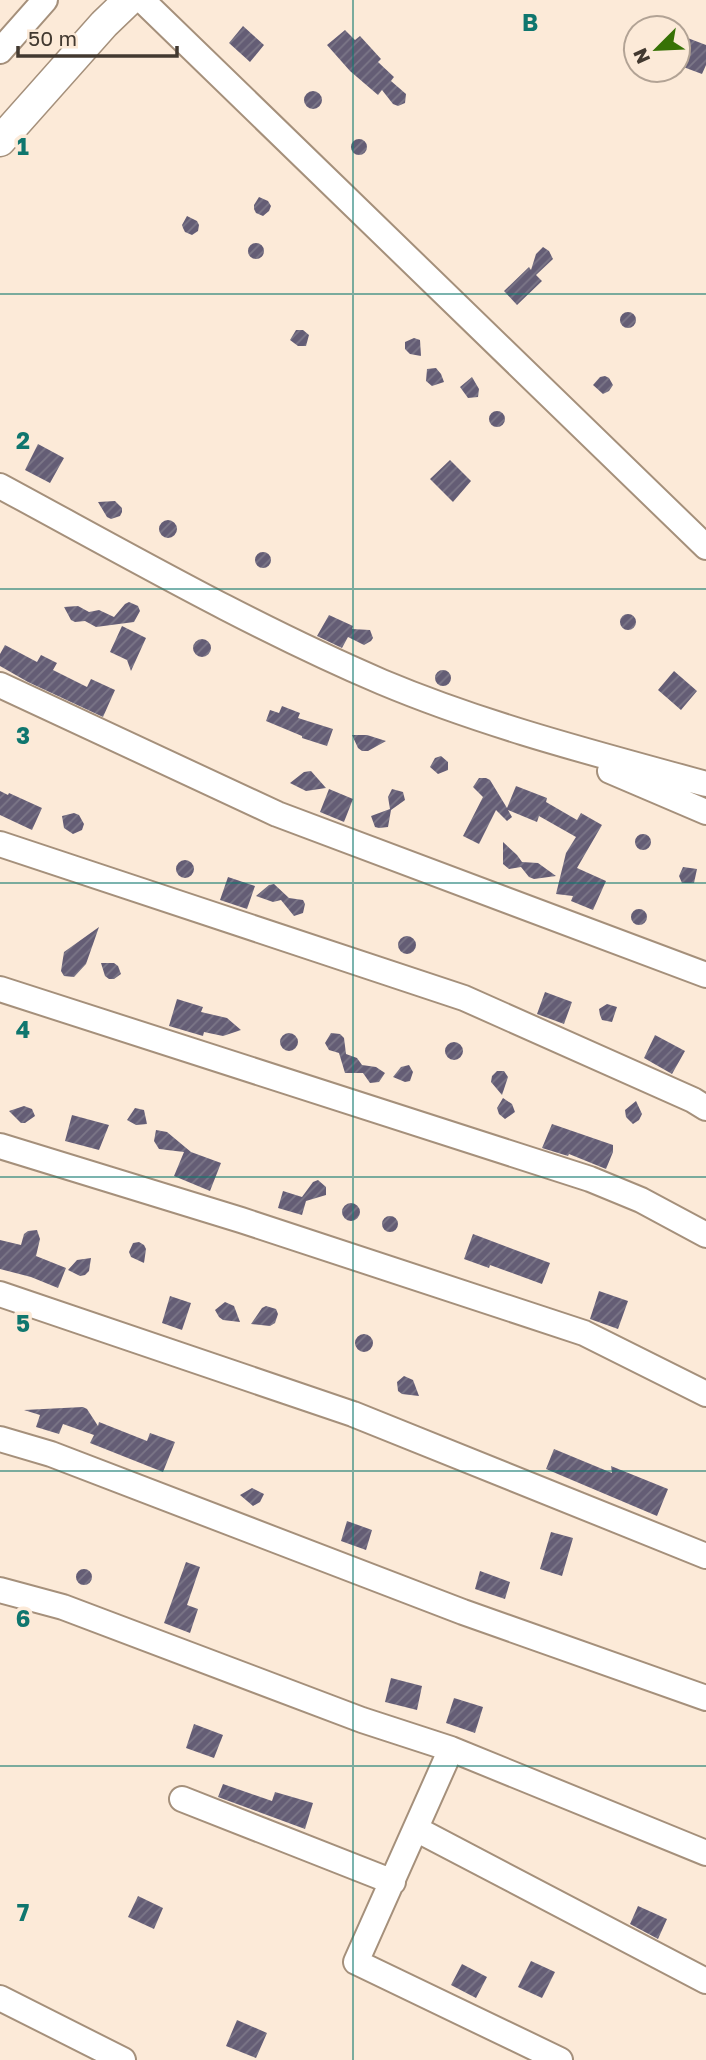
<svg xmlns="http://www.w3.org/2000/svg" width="706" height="2060" font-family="'Golos Text',sans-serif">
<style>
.building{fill:url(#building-hatch)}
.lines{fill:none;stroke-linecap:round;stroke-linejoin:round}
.minor-casing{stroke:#a5907b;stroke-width:28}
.tertiary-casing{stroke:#a5907b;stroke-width:33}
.minor{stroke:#fff;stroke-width:24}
.tertiary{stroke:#fff;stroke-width:30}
.grid{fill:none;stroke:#0f766e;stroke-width:2;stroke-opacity:0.55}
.grid-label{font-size:23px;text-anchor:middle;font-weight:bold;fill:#0f766e;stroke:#fcead8;stroke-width:7;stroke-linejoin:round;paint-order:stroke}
</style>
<defs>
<pattern id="building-hatch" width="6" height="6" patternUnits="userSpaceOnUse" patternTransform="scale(1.75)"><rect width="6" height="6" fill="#645d75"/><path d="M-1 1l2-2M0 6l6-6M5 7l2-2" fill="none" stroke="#7c7788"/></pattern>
</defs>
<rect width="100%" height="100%" fill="#fcead8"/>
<path class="building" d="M243,26L264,45L250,62L229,43Z
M345,30L355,40L360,36L381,59L378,62L394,77L391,81L406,94L405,103L398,106L393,104L382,90L378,95L350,71L327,45Z
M685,37L706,45V65L702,74L678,65V57Z
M304 100a9 9 0 1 1 18 0a9 9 0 1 1-18 0Z
M351 147a8 8 0 1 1 16 0a8 8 0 1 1-16 0Z
M259,197L268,201L271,206L269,211L263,216L256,213L254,209V205Z
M187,216L197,221L199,225L198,231L192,235L185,232L183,228L182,225Z
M248 251a8 8 0 1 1 16 0a8 8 0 1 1-16 0Z
M543,247L549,251L553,259L536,275L542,281L517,305L504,291L529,267L531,270L536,254Z
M620 320a8 8 0 1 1 16 0a8 8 0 1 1-16 0Z
M296,330H303L309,335L306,346H298L290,340Z
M414,338L420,340L421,356L410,354L405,349V342Z
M436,368L441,374L444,382L432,386L426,381L427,369Z
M605,376L609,378L613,385L609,391L603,394L593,385L600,377Z
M472,377L479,389L478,397L468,398L460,387Z
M489 419a8 8 0 1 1 16 0a8 8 0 1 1-16 0Z
M38,444L64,458L50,483L25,470Z
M450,460L471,481L453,502L430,479Z
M115,501L122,508V512L120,516L111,519L107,517L98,502Z
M159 529a9 9 0 1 1 18 0a9 9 0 1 1-18 0Z
M255 560a8 8 0 1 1 16 0a8 8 0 1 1-16 0Z
M129,602L138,606L140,611L134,622L96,627L85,621L75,622L71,620L64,607L78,606L89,612L99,610L114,617L125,604Z
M620 622a8 8 0 1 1 16 0a8 8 0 1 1-16 0Z
M329,615L353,626L352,629L370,630L373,638L371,641L364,645L348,637L342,648L317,636Z
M122,626L146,638L131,671L127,660L110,652Z
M193 648a9 9 0 1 1 18 0a9 9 0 1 1-18 0Z
M5,645L37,662L41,655L57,663L53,670L87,687L91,679L115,690L103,717L28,682L0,666V654Z
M435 678a8 8 0 1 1 16 0a8 8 0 1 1-16 0Z
M674,671L697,691L681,710L658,690Z
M282,706L300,713L298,718L333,729L327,746L302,738V736L266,721L270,710L279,713Z
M352,735H367L386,741L368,751H362L358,748Z
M441,756L448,762V770L438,774L430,767L435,758Z
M311,771L326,788L306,791L290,783L304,772Z
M479,778H486L490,780L507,808L516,786L547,798L546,802L577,820L581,813L602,825L577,868L606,881L593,910L571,901L573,896L556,894L566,853L576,837L539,816L537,822L508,810L512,817L507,821L496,810L479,844L463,836L483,797L473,787Z
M329,789L353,799L344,822L320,812Z
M392,789L403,792L405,800L391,810L388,827L379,828L375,827L371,816L390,809L388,797Z
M0,791L8,795L9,793L42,808L32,830L0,815Z
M74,813L79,815L84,824L82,830L73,834L64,828L62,816Z
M635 842a8 8 0 1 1 16 0a8 8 0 1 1-16 0Z
M503,842L517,855L522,862L538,863L556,876L534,879L529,877L521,867L509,869L503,864Z
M176 869a9 9 0 1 1 18 0a9 9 0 1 1-18 0Z
M683,867L697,869L694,883H682L679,876Z
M228,877L255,886L247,909L220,900Z
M274,884L289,898L303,900L305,904L303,913L294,916L281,900L273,902L256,896L269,885Z
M631 917a8 8 0 1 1 16 0a8 8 0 1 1-16 0Z
M99,927L86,964L74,977L64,976L61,971L64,952Z
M398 945a9 9 0 1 1 18 0a9 9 0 1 1-18 0Z
M101,963H114L118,966L121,974L114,979H109L105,976Z
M545,992L572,1002L564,1024L537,1014Z
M177,999L203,1007L201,1012L227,1018L241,1030L223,1036L204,1032L203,1036L169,1026Z
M607,1004L617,1007L612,1022L602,1020L600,1015L599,1009Z
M331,1033L340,1034L344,1038L346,1054L357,1058L362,1065L376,1067L385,1073L379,1082L370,1083L363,1073H345L339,1053L329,1050L325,1043Z
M280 1042a9 9 0 1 1 18 0a9 9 0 1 1-18 0Z
M655,1035L685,1051L672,1074L644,1058Z
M445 1051a9 9 0 1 1 18 0a9 9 0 1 1-18 0Z
M409,1065L413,1072L410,1081L405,1082L393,1077L401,1067Z
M497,1071H504L508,1077L502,1095L491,1082L492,1076Z
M503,1098L512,1104L515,1112L505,1119L499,1114L497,1108Z
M636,1101L642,1114L639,1120L633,1124L626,1117L625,1110Z
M24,1106L32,1109L35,1116L25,1123H21L9,1111Z
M135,1108L144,1110L147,1124L136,1125L127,1120Z
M72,1115L109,1125L99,1150L65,1141Z
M552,1124L613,1145V1152L606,1169L569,1154L568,1156L542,1148Z
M156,1130L167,1132L191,1152L221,1163L210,1191L174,1176L184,1152L159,1149L154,1141Z
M318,1180L326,1187V1195L306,1201L302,1215L278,1208L283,1191L302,1197L313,1182Z
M342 1212a9 9 0 1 1 18 0a9 9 0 1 1-18 0Z
M382 1224a8 8 0 1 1 16 0a8 8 0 1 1-16 0Z
M37,1230L40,1239L36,1256L66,1268L58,1288L31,1277L0,1269V1240L21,1245L24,1234L28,1231Z
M473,1234L550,1263L542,1284L490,1265L489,1268L464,1259Z
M139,1242L144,1245L146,1249L144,1263L131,1257L129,1252L133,1243Z
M91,1258L89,1271L85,1275L80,1276L68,1270L77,1260Z
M599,1291L628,1301L618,1329L590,1319Z
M170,1296L191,1303L182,1330L162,1323Z
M225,1302L234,1306L240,1322L223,1320L219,1317L215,1310Z
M266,1306L276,1309L278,1314L275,1323L270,1326L251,1324L262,1308Z
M355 1343a9 9 0 1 1 18 0a9 9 0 1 1-18 0Z
M404,1376L413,1380L419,1396L402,1394L398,1391L397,1382Z
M83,1407L87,1409L98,1426L99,1422L147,1441L150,1433L175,1442L163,1472L90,1443L94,1435L63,1424L59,1434L36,1427L40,1415L24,1410Z
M554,1449L612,1473L611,1466L668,1489L657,1516L546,1469Z
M252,1488L264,1494L260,1502L253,1506L240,1495Z
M347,1521L372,1530L366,1550L341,1541Z
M551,1532L573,1538L562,1576L540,1569Z
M186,1562L200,1567L187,1605L198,1609L190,1633L164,1623Z
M76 1577a8 8 0 1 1 16 0a8 8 0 1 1-16 0Z
M480,1571L510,1582L505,1599L475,1589Z
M391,1678L422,1686L417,1710L385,1702Z
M454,1698L483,1707L475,1733L446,1723Z
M194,1724L223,1735L214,1758L186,1748Z
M223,1784L272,1801L275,1792L313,1803L305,1829L218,1797Z
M138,1896L163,1908L154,1929L128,1917Z
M638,1906L667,1919L658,1939L630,1924Z
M531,1961L555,1972L542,1998L518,1987Z
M462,1964L487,1977L476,1998L451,1985Z
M237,2020L267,2033L256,2058L226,2046Z"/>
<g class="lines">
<defs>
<path id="minor" d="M142,0L706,547
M0,51L45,0
M0,486C126,554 251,626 382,682C487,726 597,754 706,784
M0,685L277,814L706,975
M610,771L706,812
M0,844L464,998L693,1100L706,1108
M0,989L590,1179L641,1200L706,1235
M0,1146L241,1220L584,1333L706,1394
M0,1294L353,1414L706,1556
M0,1439L51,1454L463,1612L706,1698
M0,1590L63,1607L362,1720L451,1749L706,1853
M451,1749L356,1962L560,2060
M182,1799L393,1882
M416,1829L706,1981
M0,1998L123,2060"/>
<path id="tertiary" d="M0,141L104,24L129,0"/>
</defs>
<use href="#minor" class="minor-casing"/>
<use href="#tertiary" class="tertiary-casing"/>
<use href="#minor" class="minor"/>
<use href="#tertiary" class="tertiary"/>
</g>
<path class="grid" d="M353,0V2060M0,294H706M0,589H706M0,883H706M0,1177H706M0,1471H706M0,1766H706"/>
<g class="grid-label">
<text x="530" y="31">B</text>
<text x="23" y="155">1</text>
<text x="23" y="449">2</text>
<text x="23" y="744">3</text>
<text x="23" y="1038">4</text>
<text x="23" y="1332">5</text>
<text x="23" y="1627">6</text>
<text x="23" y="1921">7</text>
</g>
<g transform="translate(657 49) rotate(246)"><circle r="33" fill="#fcead8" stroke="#b2a395" stroke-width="2"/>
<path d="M0-5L12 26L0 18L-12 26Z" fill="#377206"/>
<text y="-10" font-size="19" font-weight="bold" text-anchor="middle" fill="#423930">N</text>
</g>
<path d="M18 46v10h159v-10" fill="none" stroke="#423930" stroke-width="3.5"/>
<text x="28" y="46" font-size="21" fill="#423930" stroke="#fcead8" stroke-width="5" paint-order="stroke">50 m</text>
</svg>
